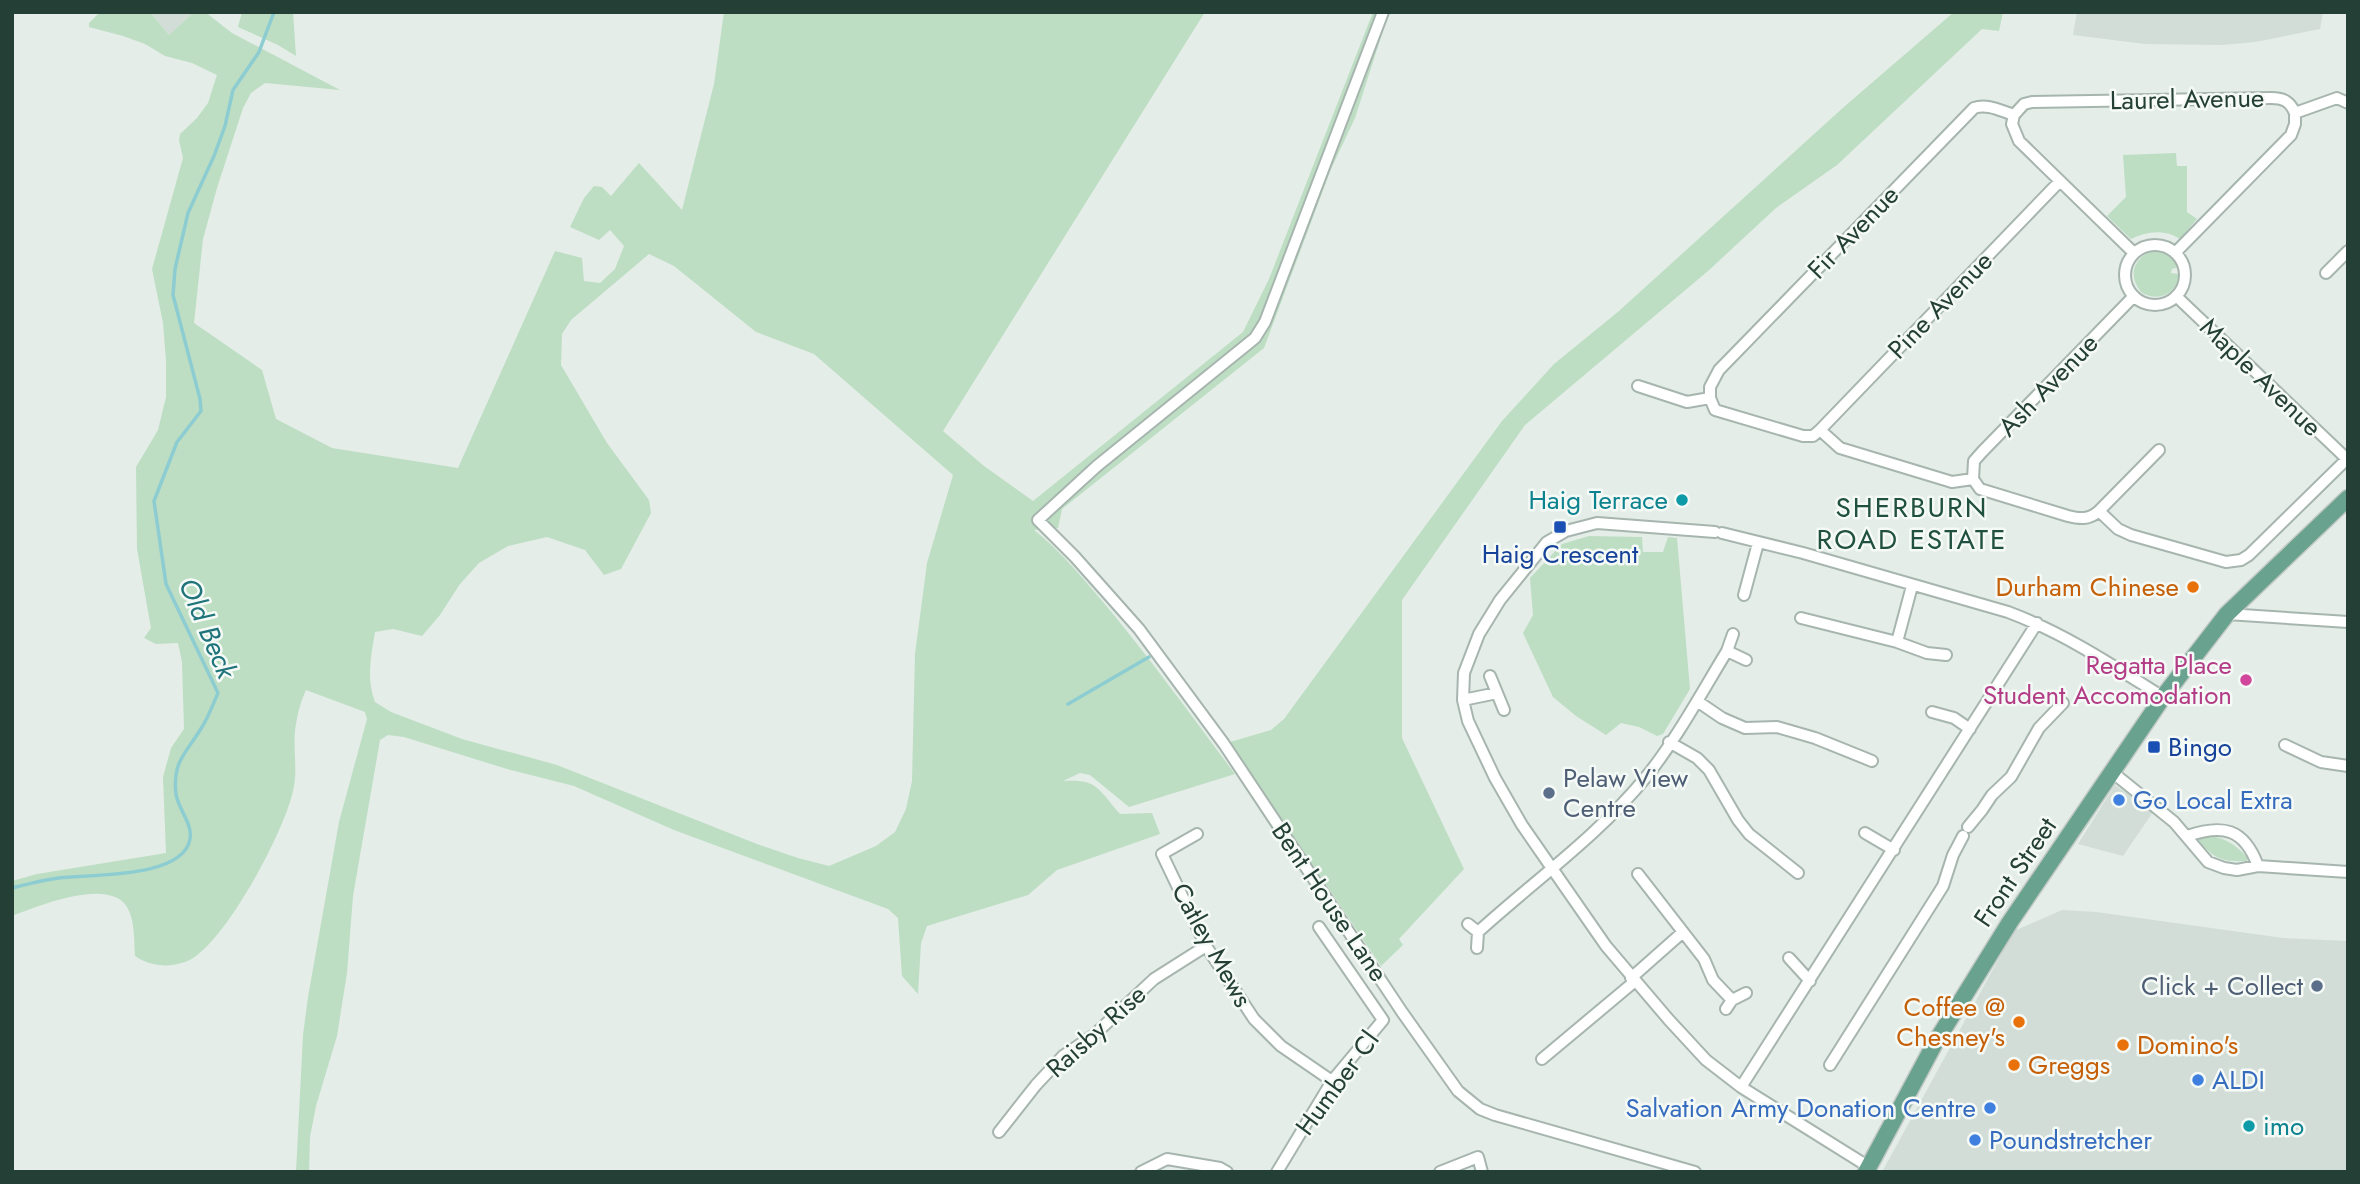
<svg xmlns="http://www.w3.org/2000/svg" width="2360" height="1184" font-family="Jost,sans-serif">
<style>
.built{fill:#d2ddd7}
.green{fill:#bddec3;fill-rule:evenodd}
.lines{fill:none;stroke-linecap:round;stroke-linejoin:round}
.stream{stroke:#8dcdd1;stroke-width:3.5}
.street-casing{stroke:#a7b5af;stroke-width:14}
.primary-casing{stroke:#c2c9c6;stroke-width:19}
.street{stroke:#fff;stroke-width:10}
.primary{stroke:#69a28e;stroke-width:16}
.culture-dot{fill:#0f9aa8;stroke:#f5faf7;stroke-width:2.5}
.transit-dot{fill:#1a4fb4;stroke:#f5faf7;stroke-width:2.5}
.food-dot{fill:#e8710a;stroke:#f5faf7;stroke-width:2.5}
.hotel-dot{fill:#d1479c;stroke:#f5faf7;stroke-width:2.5}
.service-dot{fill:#5c6f8a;stroke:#f5faf7;stroke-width:2.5}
.shop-dot{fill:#3f7fe0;stroke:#f5faf7;stroke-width:2.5}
.labels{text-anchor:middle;stroke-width:5;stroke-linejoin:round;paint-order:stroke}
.street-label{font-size:26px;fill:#243f35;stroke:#f5faf7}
.culture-label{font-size:26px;fill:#0d838f;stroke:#f5faf7;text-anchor:end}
.transit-label{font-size:26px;fill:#164399;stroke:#f5faf7}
.food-label{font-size:26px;fill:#c56008;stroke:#f5faf7;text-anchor:end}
.hotel-label{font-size:26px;fill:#b23c85;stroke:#f5faf7;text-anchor:end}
.service-label{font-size:26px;fill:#4e5e75;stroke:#f5faf7;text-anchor:start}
.shop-label{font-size:26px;fill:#366cbe;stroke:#f5faf7;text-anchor:start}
.neighbourhood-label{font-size:28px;letter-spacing:2px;fill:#205040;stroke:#f5faf7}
.water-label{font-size:28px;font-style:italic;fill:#1e747a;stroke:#f5faf7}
</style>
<rect width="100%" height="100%" fill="#e4ede8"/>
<path class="built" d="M150,12H194L169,35Z
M2077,12H2323L2320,29L2255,42L2222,45L2145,44L2073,35Z
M2115,785L2153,812L2123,856L2078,844Z
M2062,910L2096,912L2283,938L2348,941V1172H1882L2014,931Z"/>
<path class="green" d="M100,12H150L169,35L194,12H205L232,33L340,90L265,83L251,93L243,108L217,188L203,239L194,323L262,370L276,419L332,448L458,468L555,251L582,258L584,281L600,283L615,269L624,246L610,230L599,240L570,227L584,198L594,186L602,187L611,196L639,163L682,210L714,84L724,12H1205L943,431L984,466L1033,501L1243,332L1269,279L1373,12H1389L1355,118L1331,169L1264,348L1062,509L1058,528L1034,530C1062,552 1084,580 1108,608C1152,661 1193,718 1235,774L1129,807L1090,775L1080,773L1063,781C1098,779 1097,788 1120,814L1152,813L1160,834L1057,870L1028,895L927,926L921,943L918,994L902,976L898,918L888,909L674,830L574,786L507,769L404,737L388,735L380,740L353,896L347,973L337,1036L316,1106L310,1137L309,1172H296L303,1035L308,997L339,822L367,719L365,712L306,690C300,703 297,716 295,731C293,751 298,772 293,791C284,832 230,932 196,956C178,969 152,968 135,956C134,941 135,920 127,907C109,877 38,906 12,916V881L37,874L166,853L163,777L171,748L184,729L182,662L178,643L156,644L144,638L151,628L137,549L136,467L158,430L166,397V361L163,323L152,269L183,158L179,140L180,134L197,118L208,103L217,75L192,63L165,56L145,44L123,36L89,27V23ZM649,254L674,266L756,332L814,354L953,475L927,563L915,654L912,781L906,809L895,832L876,846L829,866L798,858L757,844L557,765L462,739L391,712L375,702C366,678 371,656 375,632L393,629L422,636L440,615L460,584L479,563L508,546L547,537L585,550L604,575L621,569L651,513L649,500L607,443L561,365L562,334L571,320Z
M242,12H293L296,56L278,45L238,27Z
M1954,12H2003L1999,31L1982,29L1837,165L1776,208L1708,271L1525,425L1402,600V738L1464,869L1399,939L1403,945L1381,966L1230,742L1271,730L1284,719L1502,421L1554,364L1619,311L1845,106Z
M2176,153L2177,166H2187V212L2197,219L2180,239C2165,229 2147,231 2131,239L2107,216L2126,197L2123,155Z
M2151,251L2168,253L2179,267L2172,269L2171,273L2179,274C2177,294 2159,302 2142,293C2128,277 2132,260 2151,251Z
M1589,536L1642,537L1643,552H1663L1668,537L1677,538L1690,689L1663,734L1657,736L1639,727L1621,723L1606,735L1576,716L1553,697L1523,633L1533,615L1530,578L1562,544Z
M2203,836C2223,836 2234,843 2248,858L2247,861C2221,862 2215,859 2198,840Z"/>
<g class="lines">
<path class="stream" d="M1068,704L1149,657
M12,888C28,884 43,880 59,878C90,874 183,879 190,839C193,824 178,809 176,794C172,760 188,751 202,727C209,716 213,704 218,693L166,584L154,501L177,442L201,411L200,399L173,295L175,269L188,213L214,156L225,126L233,90L259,52L274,12"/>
<defs>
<path id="street" d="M1383,12L1265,322L1255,338L1097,466L1038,520L1075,557L1139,629L1224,744L1402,1012L1458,1091L1480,1109L1495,1115L1695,1172
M2014,115L2012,124L2019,141L2134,253
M2125 275a30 30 0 1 1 60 0a30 30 0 1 1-60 0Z
M2175,253L2291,135L2295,124V113
M2326,273L2348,251
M2176,296L2348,460
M1638,386L1687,402L1710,398L1715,410L1803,436H1813L1820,430L1840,448L1952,482L1973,479L1980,489L2068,516C2080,519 2089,520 2099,511L2118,529L2131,535L2226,562L2241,560L2249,555L2348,458
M1710,398V387L1719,370L1974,108C1987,103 2001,111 2014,115L2024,104L2032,102L2271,98C2283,98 2290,101 2295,113L2337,98L2348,103
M1820,430L2060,181
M1973,479L1974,461L1982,452L2134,296
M2099,511L2159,450
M1715,532L1597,523L1566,531L1547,542L1500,600L1479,634L1464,673L1463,700L1468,721L1495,778L1522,825L1606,946L1669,1020L1706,1060L1741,1087L1869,1167
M1722,533L1803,553L2008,612C2064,633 2112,665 2163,697
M1744,595L1758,543
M2227,614L2348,622
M1801,618L1897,642L1927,653L1946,655
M1897,642L1912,586
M1727,651L1746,660
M1490,676L1504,710
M1463,700L1497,693
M1697,701L1722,718L1745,728L1777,727L1815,738L1872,761
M1932,712L1954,718L1970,729
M1669,742L1697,758L1709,770L1738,820L1749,834L1798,873
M2285,745L2321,762L2348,766
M2112,772L2174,822L2208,862L2224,868L2237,870L2258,866L2348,872
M1968,827L1982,810L1992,795L2011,777L2039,728L2063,703
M1865,833L1894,850
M1197,834L1162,854L1206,946L1254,1019L1281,1046L1332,1081
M2187,836C2223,824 2244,828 2258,866
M1638,874L1704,959L1713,980L1732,1000
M1468,924L1478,932C1534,881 1598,836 1646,777C1676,740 1702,692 1727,651L1733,634
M1477,948L1478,932
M1789,958L1810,981
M1631,978L1683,932
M1726,1009L1732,1000L1746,993
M1542,1059L1634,982
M1830,1065L1943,886L1953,855L1963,836
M1741,1087L2037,623
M999,1132L1036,1085L1063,1056L1094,1035L1154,979L1206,946
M1141,1172L1167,1159L1220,1168L1227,1172
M1277,1172L1332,1081L1383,1020L1319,927
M1440,1172L1478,1157L1482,1172"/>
<path id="primary" d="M1866,1172L1935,1043L2010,922L2163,697L2227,614L2348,498"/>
</defs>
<use href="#street" class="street-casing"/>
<use href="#primary" class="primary-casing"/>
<use href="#street" class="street"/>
<use href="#primary" class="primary"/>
</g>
<g class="culture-dot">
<circle cx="1682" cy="500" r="7"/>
<circle cx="2249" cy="1126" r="7"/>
</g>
<g class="transit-dot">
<rect x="1553" y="520" width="14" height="14" rx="3.5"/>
<rect x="2147" y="740" width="14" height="14" rx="3.5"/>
</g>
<g class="food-dot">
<circle cx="2193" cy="587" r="7"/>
<circle cx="2019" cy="1022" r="7"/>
<circle cx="2123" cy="1045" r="7"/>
<circle cx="2014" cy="1065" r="7"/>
</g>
<circle class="hotel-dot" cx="2246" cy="680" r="7"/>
<g class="service-dot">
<circle cx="1549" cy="793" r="7"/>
<circle cx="2317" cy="986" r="7"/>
</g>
<g class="shop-dot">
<circle cx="2119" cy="800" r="7"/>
<circle cx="2198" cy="1080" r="7"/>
<circle cx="1990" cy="1108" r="7"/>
<circle cx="1975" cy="1140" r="7"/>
</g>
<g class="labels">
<g class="street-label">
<text transform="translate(2187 99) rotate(-1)" y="9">Laurel Avenue</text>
<text transform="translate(1853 232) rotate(-46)" y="9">Fir Avenue</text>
<text transform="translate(1940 305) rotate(-46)" y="9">Pine Avenue</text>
<text transform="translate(2261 377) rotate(44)" y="9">Maple Avenue</text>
<text transform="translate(2048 385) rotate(-46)" y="9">Ash Avenue</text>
<text transform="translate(2015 872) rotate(-56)" y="9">Front Street</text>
<text transform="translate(1330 902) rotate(56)" y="9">Bent House Lane</text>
<text transform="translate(1212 945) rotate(61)" y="9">Catley Mews</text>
<text transform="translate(1096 1031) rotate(-42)" y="9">Raisby Rise</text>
<text transform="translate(1337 1083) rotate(-54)" y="9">Humber Cl</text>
</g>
<g class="culture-label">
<text x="1668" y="509">Haig Terrace</text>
<text x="2263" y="1135" text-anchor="start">imo</text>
</g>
<g class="transit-label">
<text x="1560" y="563">Haig Crescent</text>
<text x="2168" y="756" text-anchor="start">Bingo</text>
</g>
<g class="food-label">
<text x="2179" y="596">Durham Chinese</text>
<text x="2005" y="1016">Coffee @<tspan x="2005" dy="30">Chesney's</tspan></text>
<text x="2137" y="1054" text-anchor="start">Domino's</text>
<text x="2028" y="1074" text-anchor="start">Greggs</text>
</g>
<g class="hotel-label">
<text x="2232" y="674">Regatta Place<tspan x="2232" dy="30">Student Accomodation</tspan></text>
</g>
<g class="service-label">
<text x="1563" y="787">Pelaw View<tspan x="1563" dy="30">Centre</tspan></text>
<text x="2303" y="995" text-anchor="end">Click + Collect</text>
</g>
<g class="shop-label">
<text x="2133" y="809">Go Local Extra</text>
<text x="2212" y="1089">ALDI</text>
<text x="1976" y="1117" text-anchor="end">Salvation Army Donation Centre</text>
<text x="1989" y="1149">Poundstretcher</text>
</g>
<g class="neighbourhood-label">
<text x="1912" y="517">SHERBURN<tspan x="1912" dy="32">ROAD ESTATE</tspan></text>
</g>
<g class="water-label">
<text transform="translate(208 628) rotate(67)" y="10">Old Beck</text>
</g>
</g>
<rect width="2360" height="1184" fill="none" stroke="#243f35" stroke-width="28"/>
</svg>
